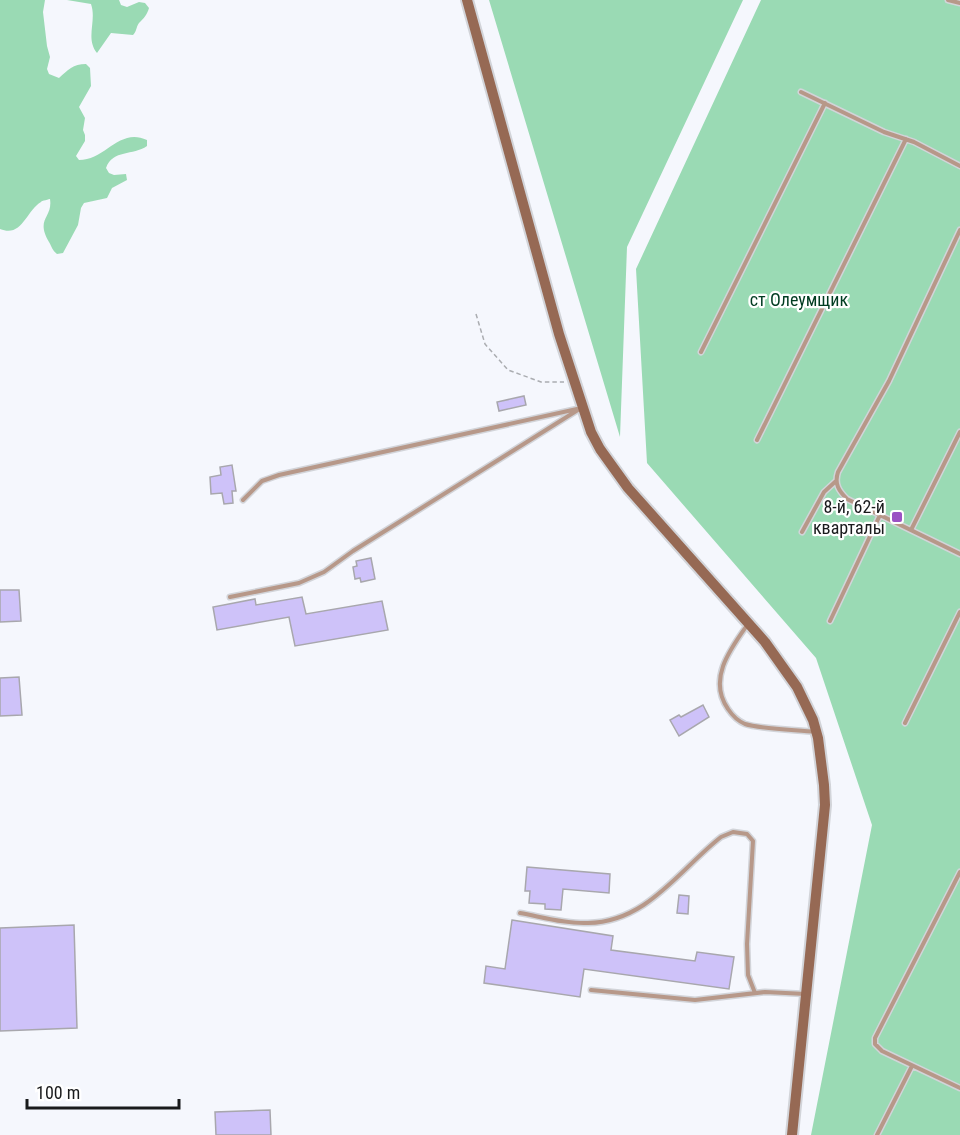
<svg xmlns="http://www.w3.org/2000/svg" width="960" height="1135" font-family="'Roboto Condensed',sans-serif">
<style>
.green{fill:#9adab4}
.building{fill:#cec2f9;stroke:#a8a7ad;stroke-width:1.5}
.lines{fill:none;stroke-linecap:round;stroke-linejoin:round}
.lane-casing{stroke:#d2d4d9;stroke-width:7}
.secondary-casing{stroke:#d2d4d9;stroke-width:14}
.path{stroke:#abadb1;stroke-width:1.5;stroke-dasharray:4.5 3;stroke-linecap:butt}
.lane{stroke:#b79889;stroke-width:4}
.secondary{stroke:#966954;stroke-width:10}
.poi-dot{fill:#9b51c4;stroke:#fff;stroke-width:2}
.labels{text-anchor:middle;stroke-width:4.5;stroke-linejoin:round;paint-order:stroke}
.park-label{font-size:18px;fill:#003c21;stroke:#fff}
.poi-label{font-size:18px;fill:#191a1c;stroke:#fff;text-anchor:end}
</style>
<rect width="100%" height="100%" fill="#f5f7fd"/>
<path class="green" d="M0,0H45L43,12L47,46L50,57L47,69L49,74L59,78C68,70 73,64 86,64L90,68L91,86L79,107L85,118L83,130L85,135V141L76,156L79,160C106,160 119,127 147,140V146C133,156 113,149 106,168L109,173L114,175L126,174L127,180L112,188L107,198L84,203L81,208L78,225L63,253L57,254C52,250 52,247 49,242C35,218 53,218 50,199C50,199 41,201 41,202C26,211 22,238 0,229Z
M67,0H119L121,5L127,7L139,2L145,3L149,8C147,15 144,18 139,23C136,27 137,31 133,35L111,33L97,53C85,38 97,21 91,4Z
M489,0H743L627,247L620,437Z
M761,0H960V1135H811L872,825L816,658L647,463L636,269Z"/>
<path class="building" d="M524,396L526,405L499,411L497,402Z
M232,465L236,491H232L233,503L224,504L222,493L211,494L210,477L221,475L220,467Z
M371,558L375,579L361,582L360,578L355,579L353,567L357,566L356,561Z
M0,590H19L21,621L0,622Z
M302,597L306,614L382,601L388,630L295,646L289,617L217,630L213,607L255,599L256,605Z
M19,677L22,715L0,716V678Z
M703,705L709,717L679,736L670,720L679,715L681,717Z
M527,867L610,874L609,893L563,889L561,910L545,909V904L529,903L530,891H525Z
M679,895L689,896L688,914L677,913Z
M512,920L613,936L611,950L695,961L697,952L734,957L729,989L584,969L580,997L484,983L486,966L505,969Z
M74,925L77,1028L0,1031V928Z
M270,1110L271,1135H216L215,1112Z"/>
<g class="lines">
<defs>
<path id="lane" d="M948,0L960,3
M801,92L884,132L914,142L960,166
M960,230L889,381L838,472C834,484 839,491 847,499L960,554
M701,352L825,103
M757,440L906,139
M243,500L262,481L279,475L577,409
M911,530L960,432
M802,532L824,492L836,481
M230,597L299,583L324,572L353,551L581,408
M830,621L880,515
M748,624C731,648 707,679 728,709C732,715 738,721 745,724C760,729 798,730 815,732
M905,723L960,612
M960,872L875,1038V1044L882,1051L960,1088
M520,913C542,917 566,924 588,923C647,922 679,870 721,837L733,832L747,834L753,841L747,944L748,975L755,993
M591,990L695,1000L765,992L806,994
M877,1135L912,1066"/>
<path id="secondary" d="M467,0L559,334L591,432L600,449L628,488L765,642L797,687L813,720L818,738L824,785L825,805L792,1135"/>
</defs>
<use href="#lane" class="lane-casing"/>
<use href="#secondary" class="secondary-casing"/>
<path class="path" d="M476,314L485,344L508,370L541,382H564"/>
<use href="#lane" class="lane"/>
<use href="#secondary" class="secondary"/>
</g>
<rect class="poi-dot" x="891" y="511" width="12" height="12" rx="3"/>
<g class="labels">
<g class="park-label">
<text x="799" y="306">ст Олеумщик</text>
</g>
<g class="poi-label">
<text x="885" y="513">8-й, 62-й<tspan x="885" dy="21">кварталы</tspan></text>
</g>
</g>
<path d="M27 1099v9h152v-9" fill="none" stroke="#191a1c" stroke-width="3"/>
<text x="36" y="1099" font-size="18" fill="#191a1c" stroke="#ffffff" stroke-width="4.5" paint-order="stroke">100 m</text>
</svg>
